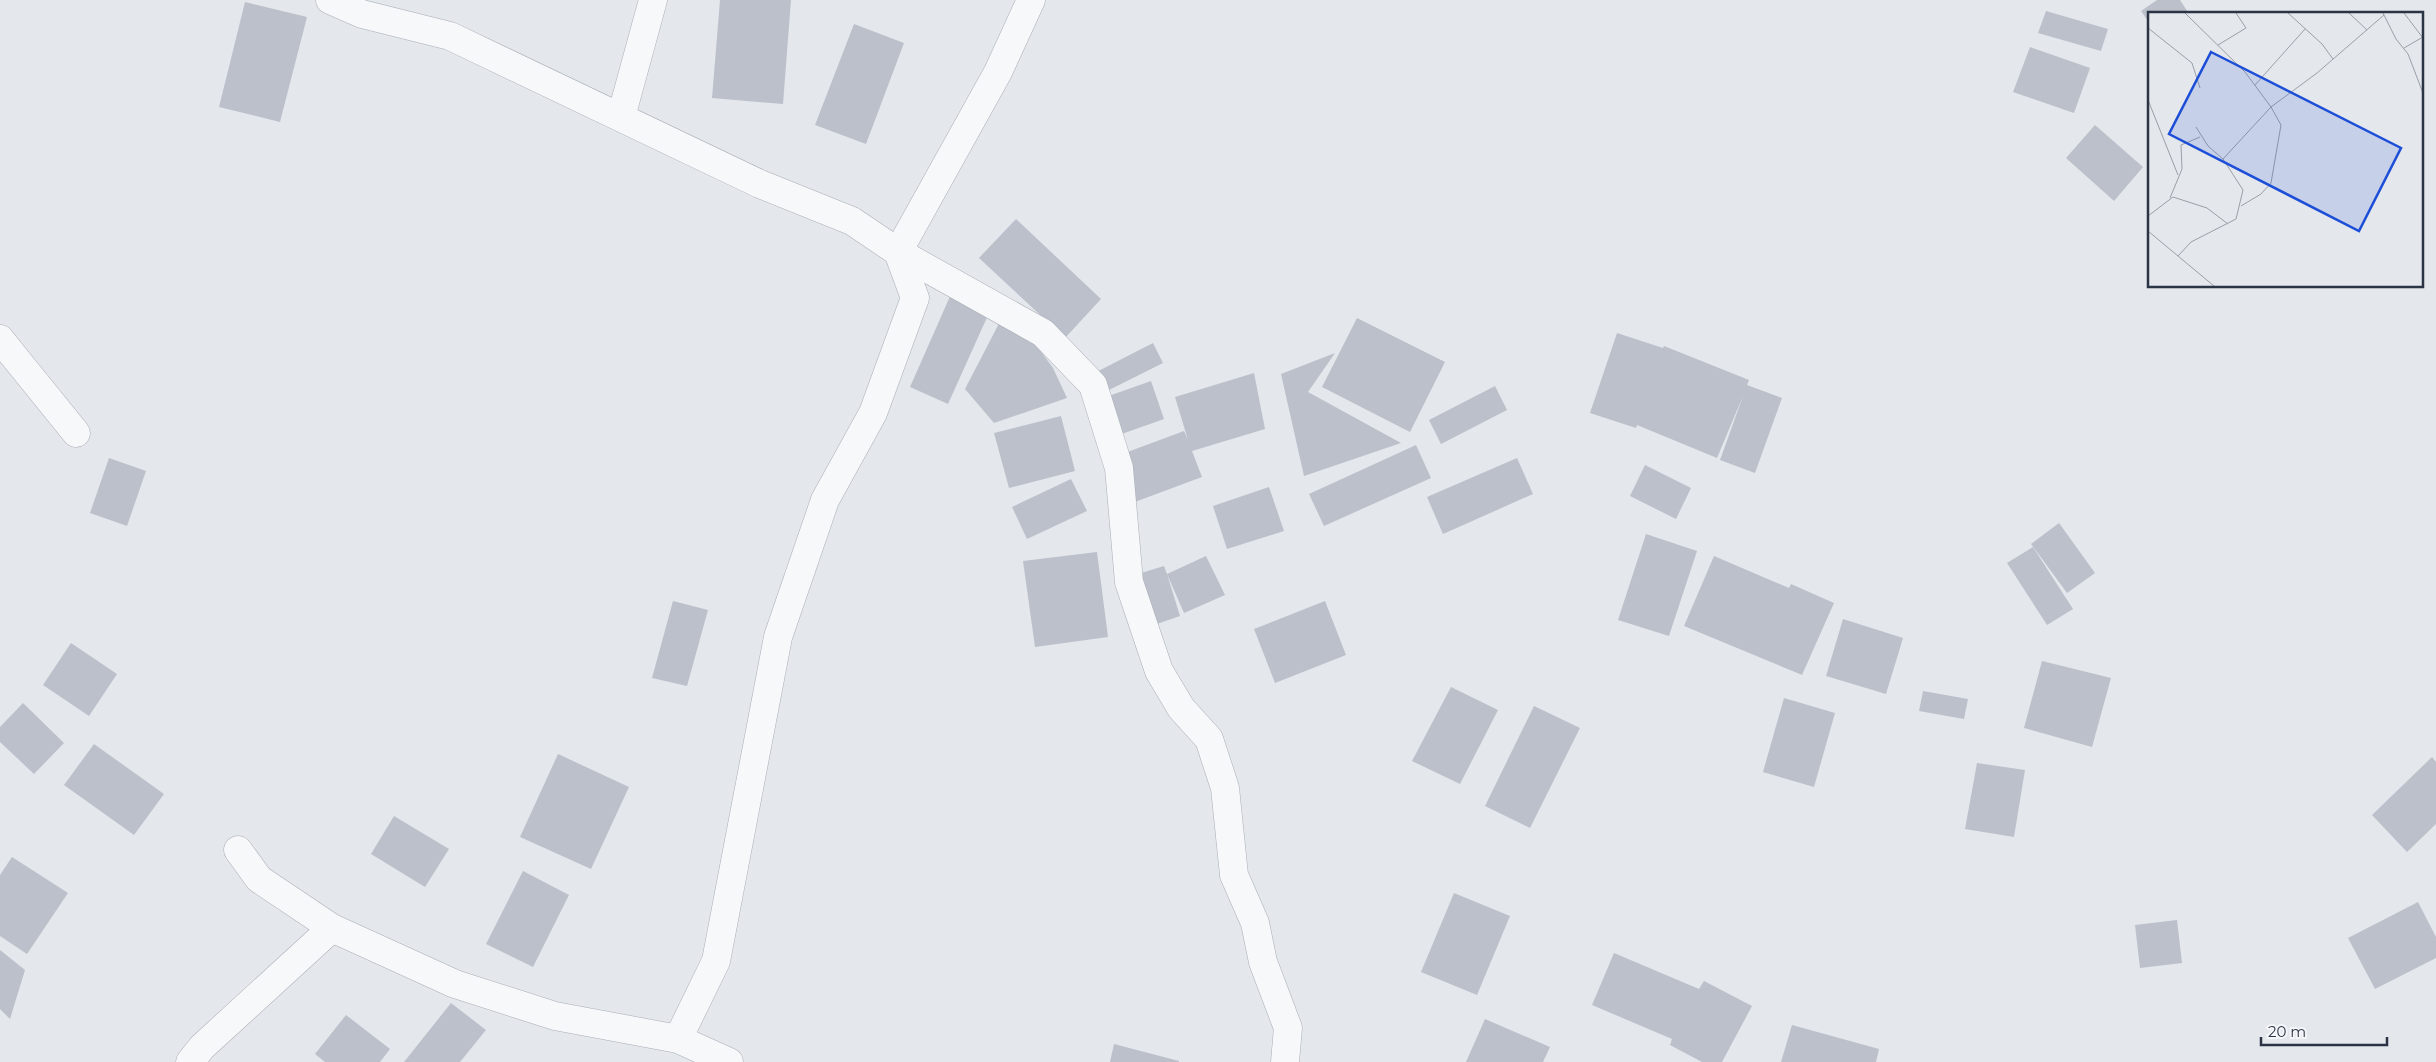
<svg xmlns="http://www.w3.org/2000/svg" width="2436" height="1062" font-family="Montserrat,sans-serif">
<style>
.building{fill:#bbc0ca}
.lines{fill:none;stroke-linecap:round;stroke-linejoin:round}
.minor-casing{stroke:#a9aeb7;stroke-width:29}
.minor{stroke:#f7f8fa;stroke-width:28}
.inset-road{fill:none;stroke:#9a9fa9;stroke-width:1}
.view{fill:#1d4ed8;fill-opacity:0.15;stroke:#1d4ed8;stroke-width:2.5}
.inset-edge{fill:none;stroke:#2b3445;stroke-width:2.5}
</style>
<rect width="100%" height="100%" fill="#e4e7ec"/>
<path class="building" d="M720,0H791L783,104L712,98Z
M2157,0H2180L2189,14H2150V24L2141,11Z
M245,2L307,17L280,122L219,107Z
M2046,11L2108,29L2101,51L2038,33Z
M854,24L904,43L866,144L815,125Z
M2030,47L2090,68L2074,113L2013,92Z
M2095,125L2143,167L2114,201L2066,158Z
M1016,219L1101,299L1065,338L979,258Z
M959,276L998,293L948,404L910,387Z
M1008,306L1053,368L1067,398L994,423L965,389Z
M1357,318L1445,362L1410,432L1322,387Z
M1617,333L1663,348L1664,346L1749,380L1747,385L1782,398L1755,473L1720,460L1743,396L1717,458L1637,425L1636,428L1590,413Z
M1153,343L1163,363L1085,402L1075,383Z
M1335,353L1308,392L1401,443L1304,476L1281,374Z
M1254,373L1265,429L1192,451L1202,477L1124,506L1106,460L1184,431L1188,440L1175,397Z
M1151,381L1164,419L1099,442L1086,404Z
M1495,386L1507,410L1441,444L1429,420Z
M1061,416L1075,471L1009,488L994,433Z
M1416,445L1431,478L1324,526L1309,494Z
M109,458L146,471L127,526L90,513Z
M1517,458L1533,494L1443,534L1427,497Z
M1645,465L1691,488L1676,519L1630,496Z
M1071,479L1087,511L1027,539L1012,507Z
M1269,487L1284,531L1227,549L1213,506Z
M2059,523L2095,573L2067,593L2031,544Z
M1646,534L1697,551L1669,636L1618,620Z
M2033,547L2073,609L2047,625L2007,563Z
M1097,552L1108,637L1035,647L1023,561Z
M1206,556L1225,595L1184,613L1167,574L1180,616L1154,625L1138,574L1164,566L1167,574Z
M1714,556L1789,588L1791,584L1834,603L1802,675L1684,626Z
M673,601L708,610L687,686L652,678Z
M1325,601L1346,655L1275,683L1254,629Z
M1843,619L1903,638L1886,694L1826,676Z
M71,643L117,674L89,716L43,685Z
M2042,661L2111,678L2092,747L2024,728Z
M1451,687L1498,710L1460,784L1412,761Z
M1923,691L1968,699L1964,719L1919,711Z
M1784,698L1835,713L1814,787L1763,772Z
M23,703L64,743L34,774L0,742V727Z
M1534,706L1580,728L1530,828L1485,806Z
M94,744L164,794L134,835L64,785Z
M558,754L629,787L591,869L520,837Z
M2432,757L2436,762V824L2407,852L2372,815Z
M1977,763L2025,770L2014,837L1965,829Z
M394,816L449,849L425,887L371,854Z
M12,857L68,893L27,954L0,936V875Z
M523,871L569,895L533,967L486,944Z
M1454,893L1510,916L1477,995L1421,972Z
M2418,902L2436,937V958L2375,989L2348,938Z
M2177,920L2182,963L2140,968L2135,925Z
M0,950L25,970L10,1019L0,1009Z
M1614,953L1699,989L1704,981L1752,1006L1722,1062H1702L1670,1045L1672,1039L1592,1005Z
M451,1003L486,1030L460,1062H404Z
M346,1015L390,1049L380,1062H325L315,1054Z
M1485,1019L1550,1047L1543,1062H1466Z
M1792,1025L1879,1049L1876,1062H1781Z
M1114,1044L1179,1061V1062H1110Z"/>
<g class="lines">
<defs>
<path id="minor" d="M330,0L362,14L450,36L760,184L852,221L898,252L915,298L873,413L825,500L778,637L716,961L678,1039L729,1062
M1031,0L998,72L898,252L1043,333L1093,385L1119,468L1129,582L1159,671L1181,708L1209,739L1225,788L1234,875L1255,923L1263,962L1288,1028L1285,1062
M621,117L653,0
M0,339L76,433
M238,850L259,879L332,928L455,984L555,1016L678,1039
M190,1062L202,1047L332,928"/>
</defs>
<use href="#minor" class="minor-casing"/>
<use href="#minor" class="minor"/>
</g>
<g transform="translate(2148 12)">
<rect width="275" height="275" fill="#e4e7ec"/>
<path class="inset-road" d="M140,1L174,32L185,47M201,1L219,18M235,1L248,27L260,42L275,81M256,1L275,26M0,16L44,51L52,76M70,33L98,16L88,1M256,36L275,25M107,73L157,17M0,88L30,163M48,115L60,134L75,147M22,186L34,157L33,133L52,125M93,194L113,182L123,171L133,113L123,95L169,61L236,3M0,204L25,185L59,196L80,212M0,219L66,274M30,244L43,230L88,207L95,178L75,147L123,95L97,60L37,1"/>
<path class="view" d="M63,40L253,136L211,219L21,122Z"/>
<rect width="275" height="275" class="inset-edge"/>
</g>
<path d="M2261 1037v8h126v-8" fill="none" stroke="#2b3445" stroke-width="2.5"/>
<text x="2268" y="1037" font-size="15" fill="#2b3445" stroke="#f4f6f9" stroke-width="4" paint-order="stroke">20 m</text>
</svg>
